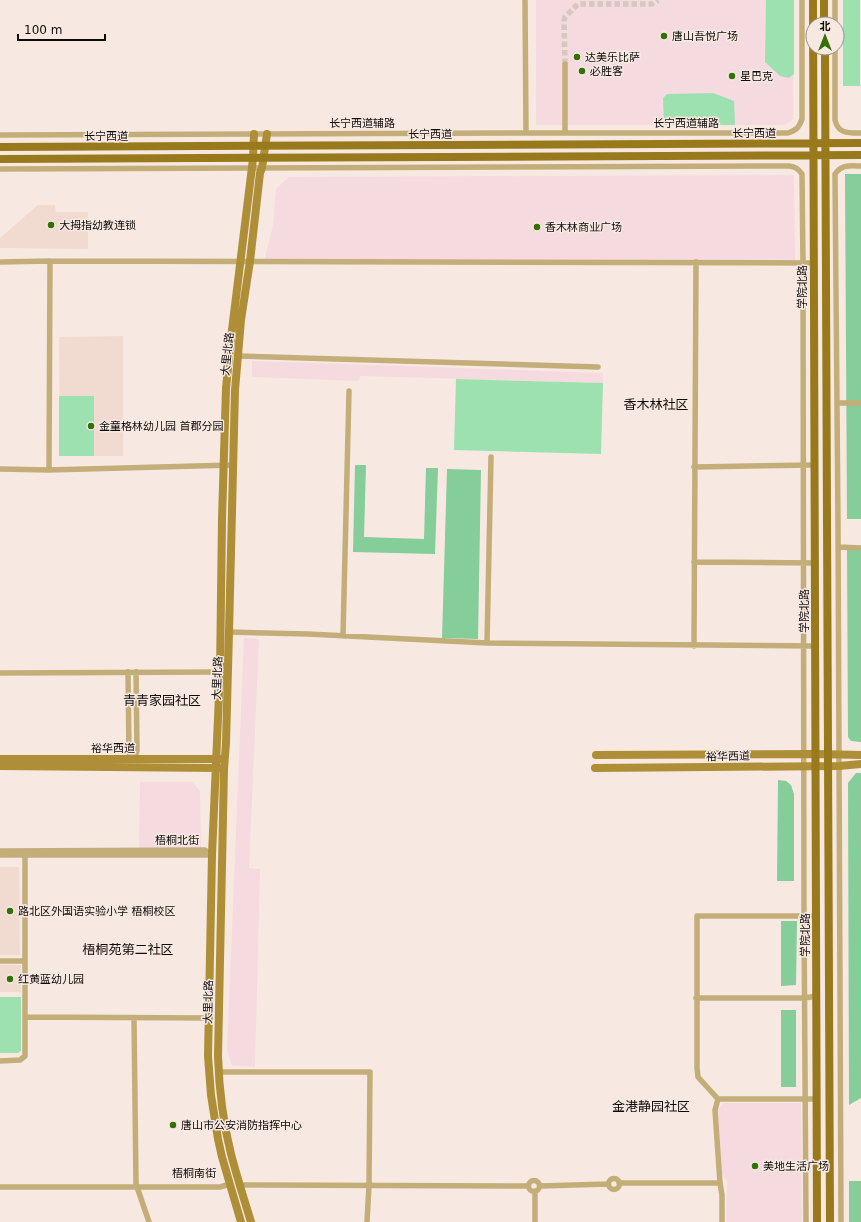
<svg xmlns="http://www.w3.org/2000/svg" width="861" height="1222" font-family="'DejaVu Sans','Noto Sans SC',sans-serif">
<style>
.commercial{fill:#f5dae0}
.built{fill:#f1dbd1}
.green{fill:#9ee1b0}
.forest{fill:#85cd99}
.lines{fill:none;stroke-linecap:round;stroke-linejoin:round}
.street-tunnel{stroke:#d4c8c1;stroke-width:5.5;stroke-dasharray:5.5 3;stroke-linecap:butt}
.street{stroke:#c3ae79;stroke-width:5.5}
.secondary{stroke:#ae8e36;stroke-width:8}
.primary{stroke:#98791b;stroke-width:8}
.poi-dot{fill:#337108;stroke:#f7e9e2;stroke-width:1.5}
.labels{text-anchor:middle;stroke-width:3;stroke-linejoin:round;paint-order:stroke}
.poi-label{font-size:11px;fill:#0f0b09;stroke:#f7e9e2;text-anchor:start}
.street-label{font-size:11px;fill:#0f0b09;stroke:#f7e9e2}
.quarter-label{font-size:13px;fill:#0f0b09;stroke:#f7e9e2}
</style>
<rect width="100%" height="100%" fill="#f7e9e2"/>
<path class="commercial" d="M536,0H794L793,119L785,125H536Z
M794,175L795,261L264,262L273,225L276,189L289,177Z
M252,361L603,373V383L360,376L359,381L252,377Z
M244,638L259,639L249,868L260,869L255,1067L232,1066L227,1050Z
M140,782H192L200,791L201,848H139Z
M724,1103H801L802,1222H726L727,1182L722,1173L718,1109Z"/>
<path class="built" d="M38,205H55L56,212H88V249L0,248V238Z
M123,336V456H60L59,337Z
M0,867H19L20,955H0Z
M0,965H21V992H0Z"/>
<path class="green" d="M766,0H794V74L789,78L780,76L765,62Z
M843,0H860V86H843Z
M713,93L734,101L735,125H664L663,98L667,94Z
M456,379L603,383L601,454L454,450Z
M59,396H94V456H59Z
M0,997H21V1051L18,1053H0Z"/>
<path class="forest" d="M845,174H861V519H847Z
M355,465H366L364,537L424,539L426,468H438L435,554L353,552Z
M447,469L481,470L478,639L442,638Z
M847,550H861V742L851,741L848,737Z
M856,773H861V1098L849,1105L848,783Z
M778,780L786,781L791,785L794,794V881H777Z
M781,921H797L796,985L781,986Z
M781,1010H796V1087H781Z
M849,1181H861V1222H849Z"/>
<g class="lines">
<path class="street-tunnel" d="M565,64L564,21L565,17L578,4H652L658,0"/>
<path class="street" d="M525,0L526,133
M835,0V24
M835,48V120C838,134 849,133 861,133
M565,64V133
M0,135L526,133H788C797,130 799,127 802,119V0
M0,169L789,166C795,167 798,168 802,174L803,263L804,917L806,1222
M0,262L50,261L813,263
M238,356L598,367
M837,403H861
M694,467L814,465
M0,469L49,470L233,465
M49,470L50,261
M838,547L861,548
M694,562L814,563
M229,632L308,634L487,643L815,646
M343,636L349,391
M487,643L491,457
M694,646L696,262
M128,672L129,753L134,759
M0,673L220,672
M134,759L137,751L136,672
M0,851L205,850L212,855
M0,855H212
M0,961H24
M696,998H805L816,996
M25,1017L209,1018
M134,1018L136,1184L149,1222
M0,1061L20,1060L25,1056V851
M219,1072H370L369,1185L367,1222
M718,1099H816
M608.5 1184a5.5 5.5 0 1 1 11 0a5.5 5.5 0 1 1-11 0Z
M528.5 1186a5.5 5.5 0 1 1 11 0a5.5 5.5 0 1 1-11 0Z
M619,1183H720
M240,1185L528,1186
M540,1186L608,1184
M0,1187H220L230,1184
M535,1191V1222
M722,1222V1195L720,1183L715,1110L718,1099L698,1077L697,1068V916H815
M841,1222L838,522L835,174C842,164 850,166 861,166"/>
<path class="secondary" d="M596,755L815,754L861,755
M0,759H222
M0,766L219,768
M595,768L839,766L861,764
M241,1222L222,1157L218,1139L211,1095L208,1056L212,855L220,672L222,519L226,388L231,338L253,159L254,134
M251,1222C244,1199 237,1177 231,1154C223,1122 219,1088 218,1056L224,769L226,743L229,632L235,390L241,320L250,261L260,173L262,168L267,134"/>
<path class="primary" d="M813,0L817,1222
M824,0V24
M825,48L830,1222
M0,147L861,143
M0,159L861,155"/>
</g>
<g class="poi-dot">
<circle cx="664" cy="36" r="4"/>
<circle cx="577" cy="57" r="4"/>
<circle cx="582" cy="71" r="4"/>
<circle cx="732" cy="76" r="4"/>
<circle cx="51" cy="225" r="4"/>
<circle cx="537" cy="227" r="4"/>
<circle cx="91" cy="426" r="4"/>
<circle cx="10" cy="911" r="4"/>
<circle cx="10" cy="979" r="4"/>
<circle cx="173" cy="1125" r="4"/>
<circle cx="755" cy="1166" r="4"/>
</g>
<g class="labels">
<g class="poi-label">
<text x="672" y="40">唐山吾悦广场</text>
<text x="585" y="61">达美乐比萨</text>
<text x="590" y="75">必胜客</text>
<text x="740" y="80">星巴克</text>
<text x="59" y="229">大拇指幼教连锁</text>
<text x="545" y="231">香木林商业广场</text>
<text x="99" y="430">金童格林幼儿园 首郡分园</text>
<text x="18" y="915">路北区外国语实验小学 梧桐校区</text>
<text x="18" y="983">红黄蓝幼儿园</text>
<text x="181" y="1129">唐山市公安消防指挥中心</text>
<text x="763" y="1170">美地生活广场</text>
</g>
<g class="street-label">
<text x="362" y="127">长宁西道辅路</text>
<text x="686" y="127">长宁西道辅路</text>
<text x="754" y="137">长宁西道</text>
<text x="430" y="138">长宁西道</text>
<text x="106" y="140">长宁西道</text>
<text transform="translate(802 287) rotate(-90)" y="4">学院北路</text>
<text transform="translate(227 354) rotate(-84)" y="4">大里北路</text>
<text transform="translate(804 611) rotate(-90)" y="4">学院北路</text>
<text transform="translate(217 678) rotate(-88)" y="4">大里北路</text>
<text x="113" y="752">裕华西道</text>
<text transform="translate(728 756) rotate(-1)" y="4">裕华西道</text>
<text x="177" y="844">梧桐北街</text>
<text transform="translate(805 935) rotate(-90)" y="4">学院北路</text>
<text transform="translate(208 1002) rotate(-89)" y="4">大里北路</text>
<text x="194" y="1177">梧桐南街</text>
</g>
<g class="quarter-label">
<text x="656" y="409">香木林社区</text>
<text x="162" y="705">青青家园社区</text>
<text x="128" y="954">梧桐苑第二社区</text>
<text x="651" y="1111">金港静园社区</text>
</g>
</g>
<g transform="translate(825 36)"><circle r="19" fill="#f7e9e2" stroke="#9a908b"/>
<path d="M0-3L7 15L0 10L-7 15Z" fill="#337108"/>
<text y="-6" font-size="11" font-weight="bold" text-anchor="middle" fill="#0f0b09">北</text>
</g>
<path d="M18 34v6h87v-6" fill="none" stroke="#0f0b09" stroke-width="2"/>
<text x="24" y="34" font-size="12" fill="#0f0b09" stroke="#f7e9e2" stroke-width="3" paint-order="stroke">100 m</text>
</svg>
